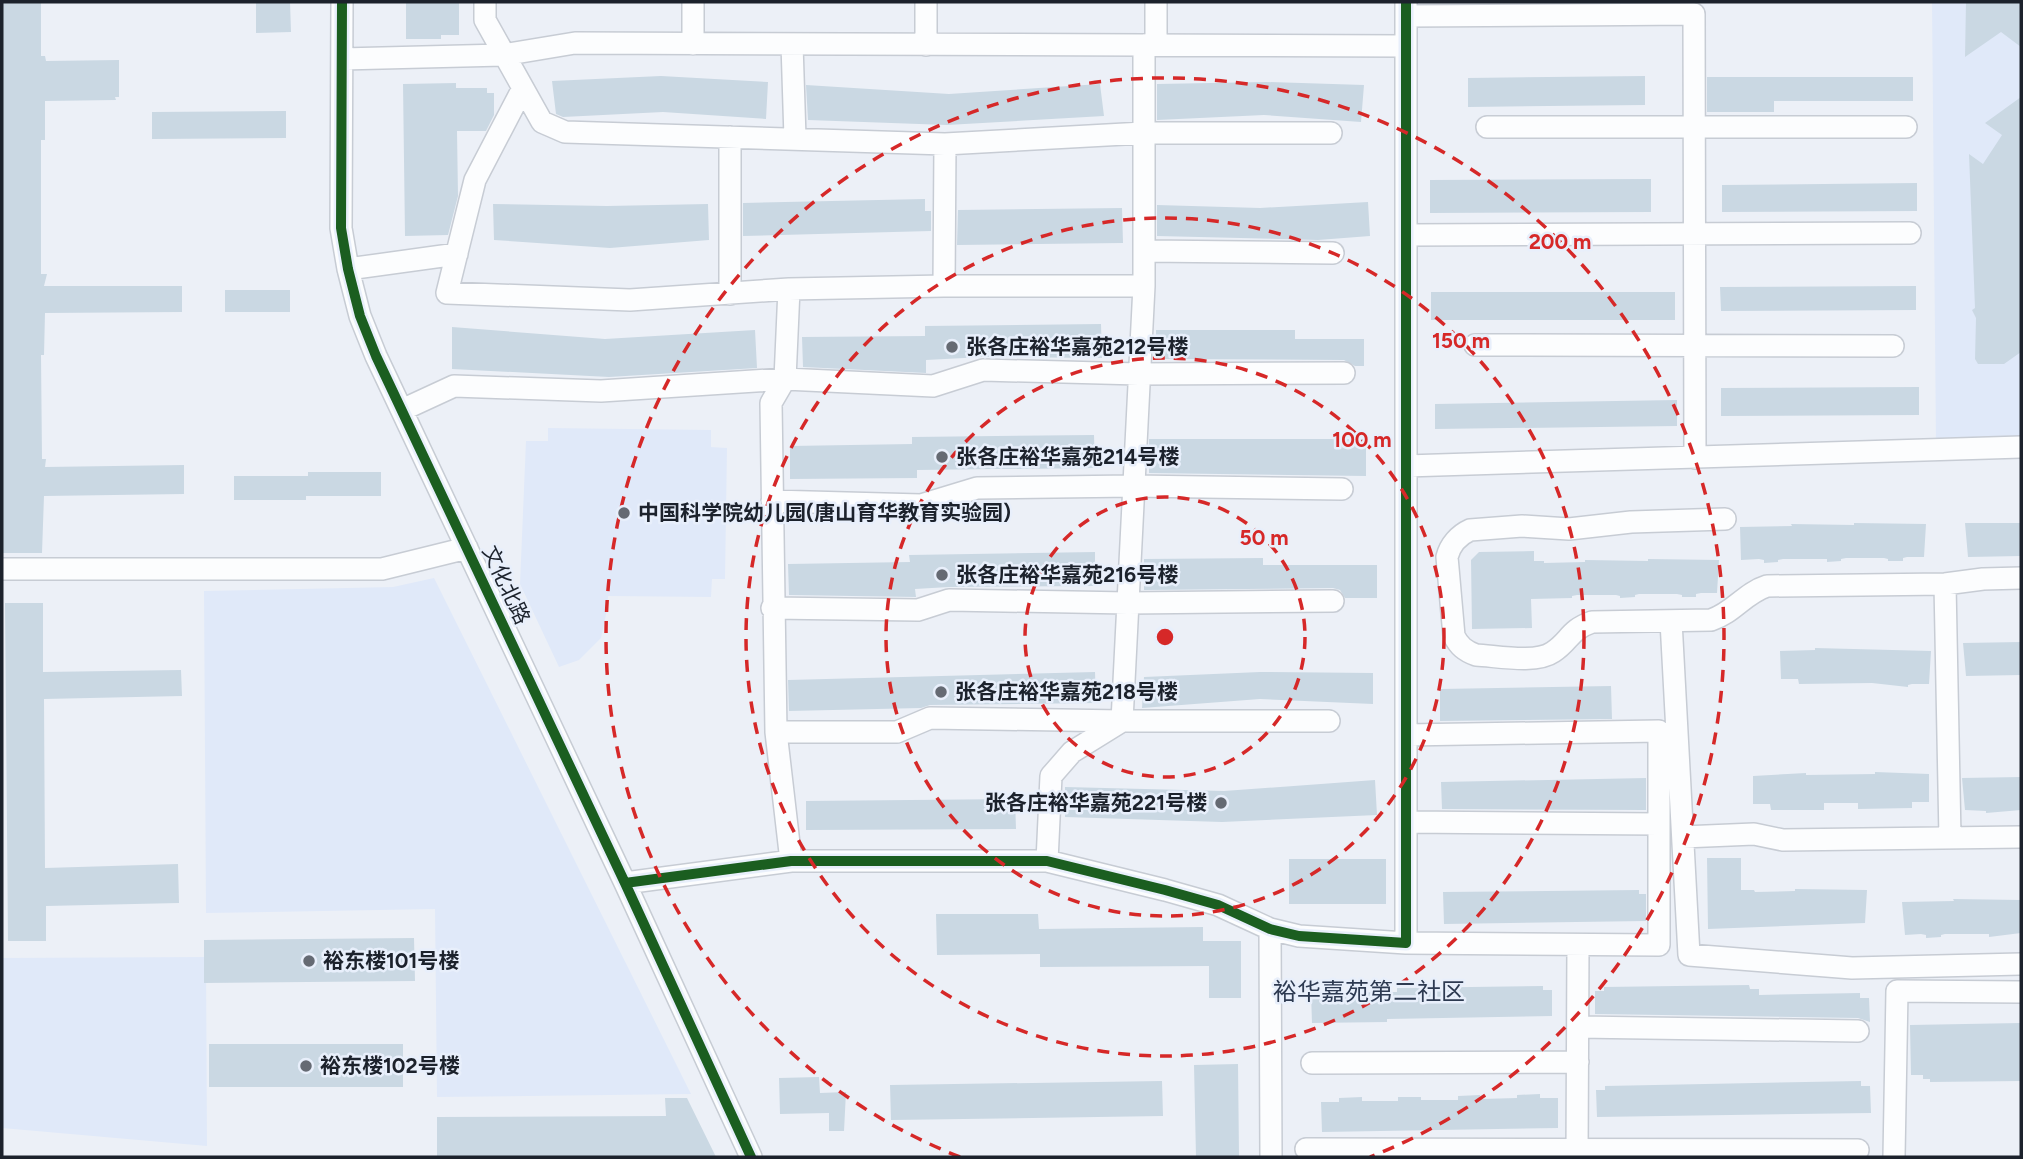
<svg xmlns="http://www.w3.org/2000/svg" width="2023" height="1159" font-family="Figtree,'Noto Sans SC',sans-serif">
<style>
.built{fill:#e0e9f9}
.building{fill:#cad8e3}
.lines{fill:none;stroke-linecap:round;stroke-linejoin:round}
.minor-casing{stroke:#c7ccd4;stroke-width:24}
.minor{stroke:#fcfdfe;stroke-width:21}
.cycleway-casing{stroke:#e8effb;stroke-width:15}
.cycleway{stroke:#1b5e20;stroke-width:10}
.ring{fill:none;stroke:#d62828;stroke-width:3.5;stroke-dasharray:12 9}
.poi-dot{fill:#656a73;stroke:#e8effb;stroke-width:2.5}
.labels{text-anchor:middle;stroke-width:5;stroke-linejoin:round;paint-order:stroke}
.poi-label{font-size:21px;font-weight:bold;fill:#1c222c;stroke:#e8effb;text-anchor:start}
.street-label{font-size:21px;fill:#1c222c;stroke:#e8effb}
.quarter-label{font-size:24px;fill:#2d3a51;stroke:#e8effb}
.centre{fill:#d62828;stroke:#e8effb;stroke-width:3.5}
.ring-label{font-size:21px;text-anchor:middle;font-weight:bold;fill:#d62828;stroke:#e8effb;stroke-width:5;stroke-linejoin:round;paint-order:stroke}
</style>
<rect width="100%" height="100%" fill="#ecf0f7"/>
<path class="built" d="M1932,2H2021V444L1936,445Z
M548,428L711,430V447L727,448L725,579H712L711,597L608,596L607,610L601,638L579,660L559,667L520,584L526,441H548Z
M434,578L691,1094L437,1097L435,909L206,913L204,591L393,587Z
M206,957L207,1146L2,1128V958Z"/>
<path class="building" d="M3,2H41V56H45L46,61L119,60V97H115L116,100L45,101V140H41V274H47L44,286H182V312L45,313L44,355H41L42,459H46L45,467L184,465V494L44,496L42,553H3Z
M256,2H290L291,32L256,33Z
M406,2H459V35H441V39H406Z
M1966,2H2021V47L2001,32L1965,57Z
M661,76L768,82L766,119L663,112L563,117L556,114L552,81Z
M1645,76V105L1468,107V78Z
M1707,77H1913V101H1774V112H1707Z
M1266,82L1364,85L1361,122L1264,115L1157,120V84Z
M456,83V88H487V93H494V115L486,131H457L458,196L448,235L405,236L403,84Z
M1100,84L1104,116L947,125L808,120L806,85L949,94Z
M2021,97V352L2004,364H1978L1975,359L1976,318L1972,310L1975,308L1969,154L1983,164L2002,135L1985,123Z
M286,111V138L152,139V112Z
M1651,179V212L1430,213V180Z
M1917,183V211L1722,212V185Z
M925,199V211H931V231L743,236V203Z
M1368,202L1370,236L1318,240L1157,236V205L1260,208Z
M493,204L607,206L708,204L709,240L610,248L494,240Z
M1122,208L1123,243L957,245L958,210Z
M1916,286V310L1721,311L1720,287Z
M225,290H290V312H225Z
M1431,292H1675V320H1431Z
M1101,324L1102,358L983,357L926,360V373L803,367L802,337L925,336V326Z
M452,327L605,339L755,330L757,368L609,377L452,369Z
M1156,330H1295V339H1364V366H1355L1344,360L1156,359Z
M1919,387V415L1721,416V388Z
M1677,400V426L1435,429V404Z
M1094,435L1095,468L917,470V478L790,479V446L912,444V437Z
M1149,439H1366V476L1149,473Z
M308,472H381V496H306V500H234V476H308Z
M1854,523L1926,524L1924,557H1907L1903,558V561H1888V559L1884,558H1846L1841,559V561L1827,562V559H1783L1778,560V562L1764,563V560L1759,559L1741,560L1740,527L1792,526L1791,524L1854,525Z
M1965,523H2021V556L1968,557Z
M1534,551V561H1544V563L1585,562V560L1648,561V559L1719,560L1717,593H1701L1696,594V597H1682V595L1677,594H1639L1635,595V597L1620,598V596L1616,595H1577L1572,596V598L1531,599L1532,628L1472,629L1471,560L1479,552Z
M1095,552V586L949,587L915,589L916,597L789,595L788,564L910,562L909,555Z
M1263,558V565H1377V598H1345L1340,590L1333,588L1144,590V559Z
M5,603H43V672L181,670L182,696L44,699L45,868L178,864L179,903L46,906V941H8Z
M2021,642V675L1966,676L1963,643Z
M1815,648L1931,651L1929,684H1912L1908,685V687L1872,683L1799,684L1798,679H1781L1780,651L1815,650Z
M1095,672L1096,703L930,705L921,708L789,711L788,680Z
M1260,672L1373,673V704L1260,699L1142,708L1144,677Z
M1611,686L1612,719L1440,721V689Z
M1875,772L1929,774V802H1912V808L1858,809V803H1824V810H1771L1770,804H1753V776L1806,773V775L1875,774Z
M2021,777V810L1986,813V811L1965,810L1962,778Z
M1646,778V810L1442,809L1441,782Z
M1375,780L1377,815L1222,822L1065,817V787L1224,791Z
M1015,799L1016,829L806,830V801Z
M1707,858H1741V890H1754L1755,892L1795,891V889L1867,890L1865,923L1708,929Z
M1289,859H1386V904H1289Z
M1639,890V894H1646V921L1444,924L1443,892Z
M1953,899L2021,900V933L1989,937V934H1945L1941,935V937L1926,938V935L1921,934L1905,935L1902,902L1954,901Z
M936,914H1038L1039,929L1203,927V941H1241V998H1209V966L1040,967V954L937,955Z
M414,938L415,981L204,983V940Z
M1749,985L1750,989H1759V995L1860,993V998H1869L1870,1022L1858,1018L1595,1014V991H1604V987Z
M1543,986V990H1552V1016L1387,1019V1022L1312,1023L1311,993L1397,992V988Z
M2021,1023V1081L1930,1082V1079H1923V1075H1911L1910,1025Z
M209,1044H403V1087H209Z
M1238,1064L1239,1156L1196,1157L1194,1065Z
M819,1077L820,1093L846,1092L844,1131H829V1113L780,1114L779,1078Z
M1162,1081L1163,1116L891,1120L890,1085Z
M1861,1081V1086H1870L1871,1113L1597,1117L1596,1090H1605V1086Z
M1540,1094V1098H1558V1128L1322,1132L1321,1102H1339V1098L1362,1097V1101H1398V1097H1421V1100H1458V1096L1480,1095L1481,1099L1517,1098V1095Z
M665,1098H687L716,1157H437V1117L666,1116Z"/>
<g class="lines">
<defs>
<path id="minor" d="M342,2L341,228L348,269L360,316L376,356L625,883L751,1157
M485,2V20L542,122L565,132L945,144L1143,133H1331
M693,2V44
M926,2V45
M1406,16L1694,14L1695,458
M792,44L795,138
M1156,45V2
M342,59L503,55L575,43L1406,46
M523,88L475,180L447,293L630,300L789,289L944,286H1144
M1487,127H1906
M1407,235L1910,233
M1144,251L1333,253
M348,269L457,254
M944,286L945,144
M789,289L785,379L771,403L776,732L791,861
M730,294V137
M1475,345L1893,346
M402,410L454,386L601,391L785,379L933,386L983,370L1139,374L1344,373
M1406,466L2021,447
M772,501L921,505L977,488L1133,486L1342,489
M1725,519L1631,522L1569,529L1522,526L1470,530C1459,535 1450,545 1447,557L1454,636C1459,646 1465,651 1476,655C1497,656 1536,664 1553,652C1570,641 1569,630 1592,622L1711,620C1733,613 1745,593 1767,586L1945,584L1983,579L2021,578
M2,569H382L467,548
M1945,584L1950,838
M772,608L918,610L949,600L1128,603L1333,601
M1671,621L1689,955L1852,968L2021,964
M776,732H897L930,718L1122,721H1329
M1406,822L1659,824
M1683,837L1754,834L1783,840L2021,837
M1047,861L1051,776L1072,752L1122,721L1144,286V45
M625,883L791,861H1047L1165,890L1218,905L1270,929L1299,936L1406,943L1659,945V731L1406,735
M1270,929L1271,1157
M1406,943V2
M1578,1027L1858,1031
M1312,1063L1578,1062
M1306,1149L1858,1150
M1577,1157L1578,945
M1894,1157L1897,991L2021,992"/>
</defs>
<use href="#minor" class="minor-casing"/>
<use href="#minor" class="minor"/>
<defs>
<path id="cycleway" d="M342,2L341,228L348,269L360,316L376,356L625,883L751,1157
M625,883L791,861H1047L1165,890L1218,905L1270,929L1299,936L1406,943V2"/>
</defs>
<use href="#cycleway" class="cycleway-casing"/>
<use href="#cycleway" class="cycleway"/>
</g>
<g class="ring">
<circle cx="1165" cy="637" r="140"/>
<circle cx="1165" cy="637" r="279"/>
<circle cx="1165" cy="637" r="419"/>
<path d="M960 1157A559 559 0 1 1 1370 1157"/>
</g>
<g class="poi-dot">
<circle cx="952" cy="347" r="7"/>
<circle cx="942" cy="457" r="7"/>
<circle cx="624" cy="513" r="7"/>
<circle cx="942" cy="575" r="7"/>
<circle cx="941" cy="692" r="7"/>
<circle cx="1221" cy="803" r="7"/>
<circle cx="309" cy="961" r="7"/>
<circle cx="306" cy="1066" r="7"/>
</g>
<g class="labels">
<g class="poi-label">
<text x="966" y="354">张各庄裕华嘉苑212号楼</text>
<text x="956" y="464">张各庄裕华嘉苑214号楼</text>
<text x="638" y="520">中国科学院幼儿园(唐山育华教育实验园)</text>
<text x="956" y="582">张各庄裕华嘉苑216号楼</text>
<text x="955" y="699">张各庄裕华嘉苑218号楼</text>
<text x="1207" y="810" text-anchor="end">张各庄裕华嘉苑221号楼</text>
<text x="323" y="968">裕东楼101号楼</text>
<text x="320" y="1073">裕东楼102号楼</text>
</g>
<g class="street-label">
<text transform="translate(506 585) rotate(65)" y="7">文化北路</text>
</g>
<g class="quarter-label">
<text x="1369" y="1000">裕华嘉苑第二社区</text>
</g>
</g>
<circle cx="1165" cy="637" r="10" class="centre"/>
<g class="ring-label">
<text x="1560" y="249">200 m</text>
<text x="1461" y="348">150 m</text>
<text x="1362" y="447">100 m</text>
<text x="1264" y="545">50 m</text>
</g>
<rect width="2023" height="1159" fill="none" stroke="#1c222c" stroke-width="7"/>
</svg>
